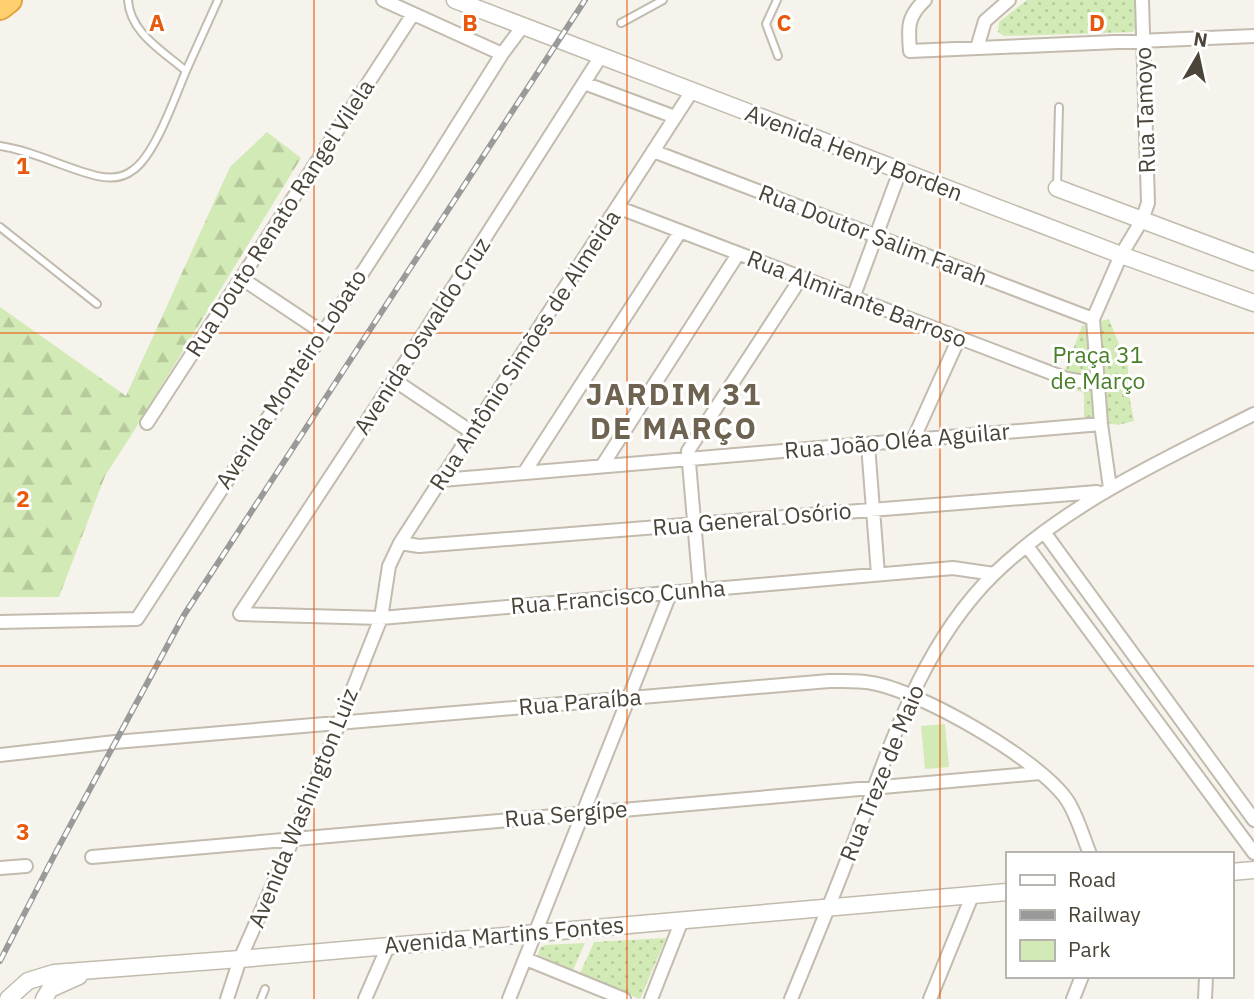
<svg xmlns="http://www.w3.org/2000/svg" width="1254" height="999" font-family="'IBM Plex Sans',sans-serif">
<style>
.green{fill:url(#green-dots)}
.forest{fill:url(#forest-firs)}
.pitch{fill:#d2eab5}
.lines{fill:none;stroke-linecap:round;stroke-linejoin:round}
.service-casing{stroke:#c2bbae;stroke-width:10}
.minor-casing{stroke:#c2bbae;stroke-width:16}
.tertiary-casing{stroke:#c2bbae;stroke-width:19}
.motorway-casing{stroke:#e0a43c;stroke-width:28}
.service{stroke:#fff;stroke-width:6}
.minor{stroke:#fff;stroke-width:12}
.tertiary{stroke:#fff;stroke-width:16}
.motorway{stroke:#ffcf6e;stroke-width:24}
.rail-casing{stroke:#9a9a9a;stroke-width:6}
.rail{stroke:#fff;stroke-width:3.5;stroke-dasharray:10;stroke-linecap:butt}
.grid{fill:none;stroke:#e8590c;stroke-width:2;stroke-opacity:0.55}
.labels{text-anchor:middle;stroke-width:6;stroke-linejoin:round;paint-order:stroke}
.street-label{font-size:23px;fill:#4b4439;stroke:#fff}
.park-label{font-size:23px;fill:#4a7f2a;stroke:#fff}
.district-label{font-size:30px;font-weight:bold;letter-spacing:2px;fill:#6e6250;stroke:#fff}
.grid-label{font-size:23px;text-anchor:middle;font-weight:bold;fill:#e8590c;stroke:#fff;stroke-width:6;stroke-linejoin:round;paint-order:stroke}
</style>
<defs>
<pattern id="green-dots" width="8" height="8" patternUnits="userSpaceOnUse" patternTransform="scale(1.75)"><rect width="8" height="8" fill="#d2eab5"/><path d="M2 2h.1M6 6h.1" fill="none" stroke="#b6ca9c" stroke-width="1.8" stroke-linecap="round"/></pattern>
<pattern id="forest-firs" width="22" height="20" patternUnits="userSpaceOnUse" patternTransform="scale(1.75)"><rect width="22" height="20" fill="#d2eab5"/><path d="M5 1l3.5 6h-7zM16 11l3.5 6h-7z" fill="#b6ca9c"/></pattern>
</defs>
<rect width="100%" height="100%" fill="#f6f3ec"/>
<path class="green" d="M1027,0H1135V28L1133,32L1004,36L998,32L999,22Z
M1109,319L1128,367V390L1134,421L1118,425L1084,418V393L1060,384L1082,326Z
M666,938L640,999L580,973L594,942Z
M585,943L573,970L538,955L540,948L545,945Z"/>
<path class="forest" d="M267,132L301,158L132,434L105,476L59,597H0V307L126,396L230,167Z"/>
<path class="pitch" d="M945,724L949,767L925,769L921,726Z"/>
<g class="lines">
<defs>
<path id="service" d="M777,0L766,24L778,56
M621,23L663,0
M186,71L218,0
M0,146C34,151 64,168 97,176C110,179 123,178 133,170C155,155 175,97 186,71C163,51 130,33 128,0
M1057,186L1059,107
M0,227L97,304
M261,999L265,989"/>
<path id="minor" d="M383,0L502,54
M925,0C907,17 908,27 910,51L1254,36
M977,48L985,21L1009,0
M584,83L675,117
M653,151L1093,319
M617,207L1067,379L1098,384
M241,278L322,332
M853,298L900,171
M394,380L473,433
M147,423L413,14
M913,440L959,338
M868,445L878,574
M602,466L738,254
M524,473L680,232
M442,480L1101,424
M1110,488L1101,424L1093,319L1121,255L1142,220L1148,203L1142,0
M1044,532L1254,820
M400,543L419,546L1097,492
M1027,546L1254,853
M700,590L688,451L801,278
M240,614L381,618L953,568L994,574
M240,614L394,380L601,56
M0,622L137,619L426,175L502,54L523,26
M0,755L115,742L829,681C843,681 858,680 872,683C920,691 1039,759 1067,800C1077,815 1083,837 1090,854
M92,857L1040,773
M0,868L26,866
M526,959L624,999
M227,999L240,959L293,839L381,618L389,566L400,543L692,91
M365,999L389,944
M509,999L670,594
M651,999L682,920
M791,999C814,943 837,888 858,831C892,741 923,644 993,575C1067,503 1163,460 1254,414
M930,999L972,896
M1073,999L1082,976
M1205,999L1206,976"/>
<path id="tertiary" d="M455,0L1121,255L1254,303
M1057,188L1254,262
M1231,872L1254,870
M8,999L28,981L54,973L240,959L1007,892
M44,999L50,989L79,976"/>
<path id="motorway" d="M0,7L9,0"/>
</defs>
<use href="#service" class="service-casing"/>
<use href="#minor" class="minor-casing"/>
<use href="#tertiary" class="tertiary-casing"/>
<use href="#motorway" class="motorway-casing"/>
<use href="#service" class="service"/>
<use href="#minor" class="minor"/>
<use href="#tertiary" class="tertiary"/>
<use href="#motorway" class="motorway"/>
<defs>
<path id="rail" d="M0,961L57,850L184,615L585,0"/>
</defs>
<use href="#rail" class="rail-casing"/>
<use href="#rail" class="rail"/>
</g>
<path class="grid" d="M314,0V999M627,0V999M940,0V999M0,333H1254M0,666H1254"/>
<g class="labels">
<g class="street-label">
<text transform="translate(1145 110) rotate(-92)" y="8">Rua Tamoyo</text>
<text transform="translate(854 153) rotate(21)" y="8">Avenida Henry Borden</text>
<text transform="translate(280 218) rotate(-57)" y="8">Rua Douto Renato Rangel Vilela</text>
<text transform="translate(873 235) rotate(21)" y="8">Rua Doutor Salim Farah</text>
<text transform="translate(857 299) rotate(21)" y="8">Rua Almirante Barroso</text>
<text transform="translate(422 336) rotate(-57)" y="8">Avenida Oswaldo Cruz</text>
<text transform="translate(525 350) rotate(-57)" y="8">Rua Antônio Simões de Almeida</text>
<text transform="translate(291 379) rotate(-57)" y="8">Avenida Monteiro Lobato</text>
<text transform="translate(897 441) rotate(-5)" y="8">Rua João Oléa Aguilar</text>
<text transform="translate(752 519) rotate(-5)" y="8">Rua General Osório</text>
<text transform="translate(618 597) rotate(-5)" y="8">Rua Francisco Cunha</text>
<text transform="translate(580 702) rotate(-5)" y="8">Rua Paraíba</text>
<text transform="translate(882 773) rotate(-68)" y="8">Rua Treze de Maio</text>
<text transform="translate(303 808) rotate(-68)" y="8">Avenida Washington Luiz</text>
<text transform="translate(566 814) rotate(-5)" y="8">Rua Sergípe</text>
<text transform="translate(504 935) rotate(-5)" y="8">Avenida Martins Fontes</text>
</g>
<g class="park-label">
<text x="1098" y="363">Praça 31<tspan x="1098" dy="26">de Março</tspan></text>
</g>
<g class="district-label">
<text x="674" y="405">JARDIM 31<tspan x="674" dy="34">DE MARÇO</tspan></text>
</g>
</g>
<g class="grid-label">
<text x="157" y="31">A</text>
<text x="470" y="31">B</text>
<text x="784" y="31">C</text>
<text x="1097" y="31">D</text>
<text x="23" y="174">1</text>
<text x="23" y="507">2</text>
<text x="23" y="840">3</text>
</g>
<rect x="1006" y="852" width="228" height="126" fill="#ffffff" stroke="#b7b4b0" stroke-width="2"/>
<rect x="1020" y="875" width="35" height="10" fill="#ffffff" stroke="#b7b4b0" stroke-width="2"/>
<text x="1068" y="887" font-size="21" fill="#4b4439">Road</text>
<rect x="1020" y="910" width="35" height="10" fill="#9a9a9a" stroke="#b7b4b0" stroke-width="2"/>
<text x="1068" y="922" font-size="21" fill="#4b4439">Railway</text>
<rect x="1020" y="940" width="35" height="21" fill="#d2eab5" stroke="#b7b4b0" stroke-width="2"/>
<text x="1068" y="957" font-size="21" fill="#4b4439">Park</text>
<g transform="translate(1198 56) rotate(9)" stroke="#ffffff" stroke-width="5" paint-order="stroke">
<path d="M0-5L12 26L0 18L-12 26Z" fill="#4b4439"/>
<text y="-10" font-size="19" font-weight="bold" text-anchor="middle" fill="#4b4439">N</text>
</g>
</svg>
